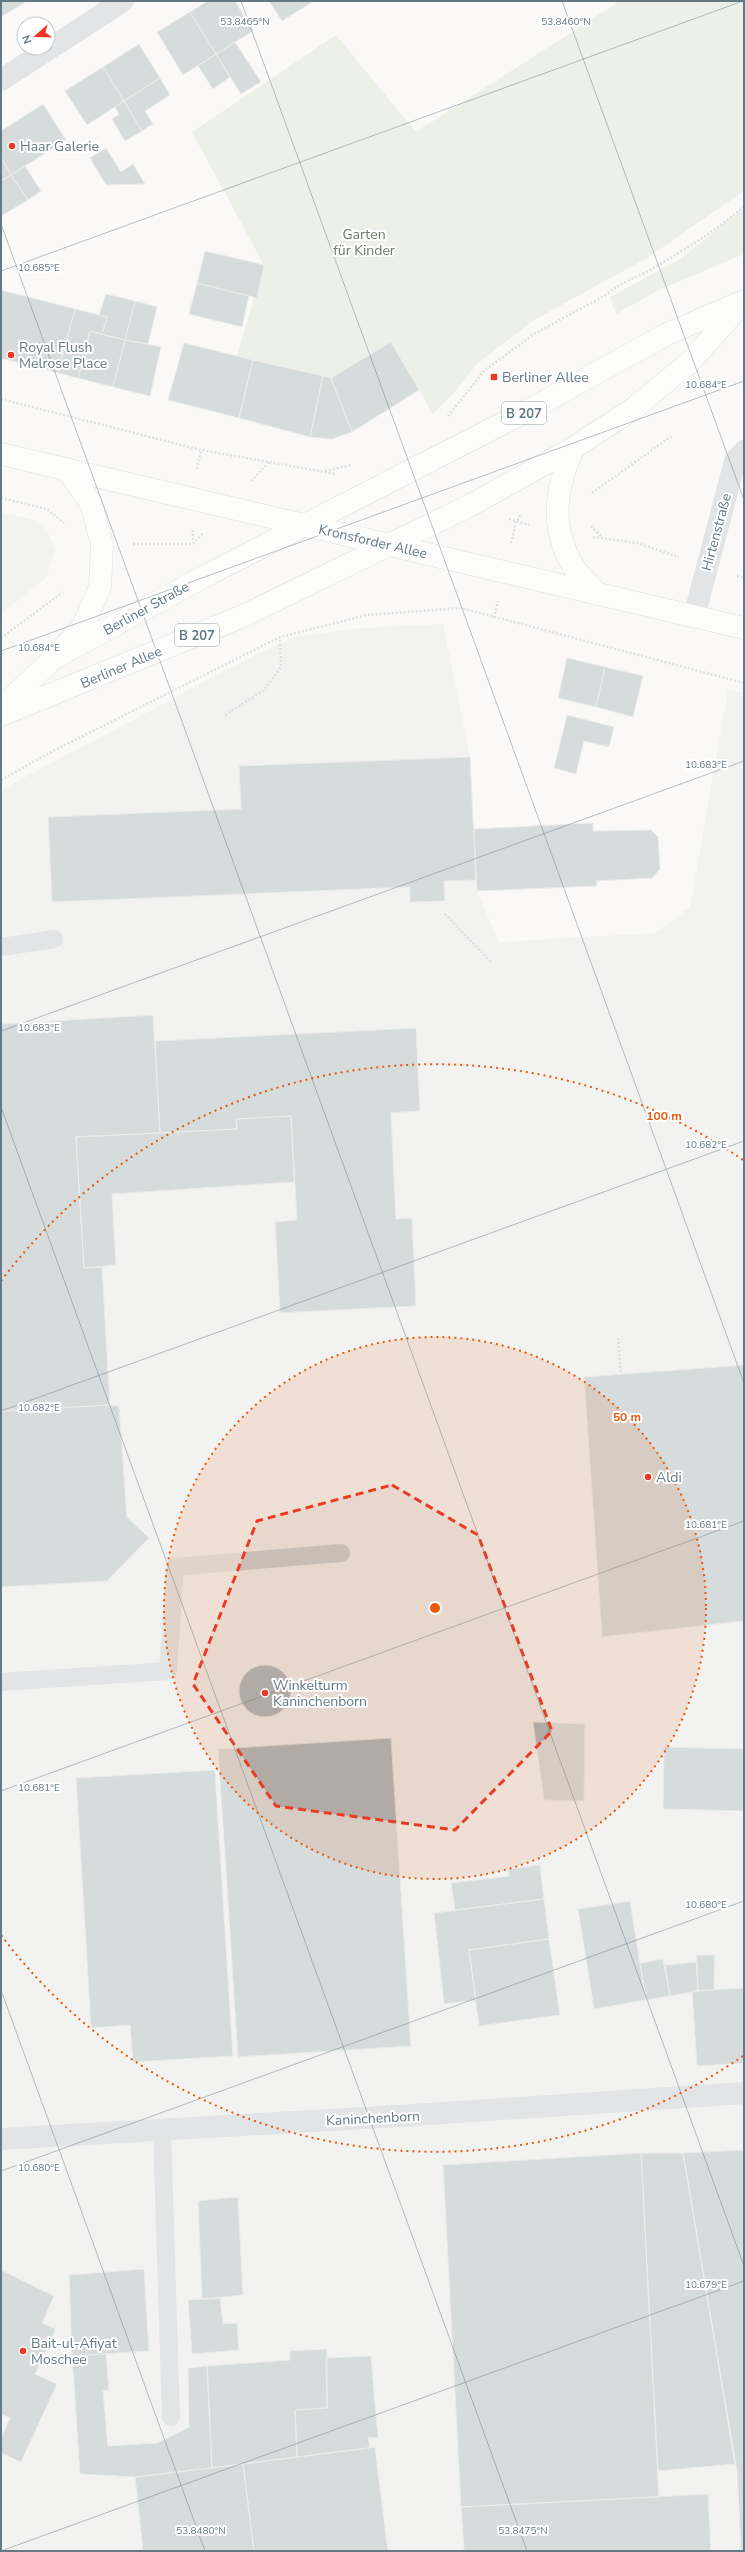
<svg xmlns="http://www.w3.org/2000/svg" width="745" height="2552" font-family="'Nunito Sans',sans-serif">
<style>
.built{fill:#e8e9e9}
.green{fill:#dde2d8}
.building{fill:#abb7bb;stroke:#dcdbda}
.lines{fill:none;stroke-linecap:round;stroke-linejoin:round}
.secondary-casing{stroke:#b7bfc2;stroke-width:23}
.primary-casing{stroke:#b8bfc2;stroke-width:23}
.path{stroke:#bfc3c5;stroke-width:2.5;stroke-dasharray:2 2;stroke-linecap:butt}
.service{stroke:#c5cbce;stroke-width:18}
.minor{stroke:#c5cbce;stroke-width:22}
.secondary{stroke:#fff;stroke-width:22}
.primary{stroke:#fff;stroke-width:22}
.marked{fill:none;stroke:#eb3826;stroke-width:3;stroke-dasharray:8 5;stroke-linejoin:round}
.ticks{fill:none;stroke:#637a84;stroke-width:1;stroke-opacity:0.45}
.ring{fill:none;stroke:#e8590c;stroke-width:2;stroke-dasharray:2 4}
.poi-dot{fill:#eb3826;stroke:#fff;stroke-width:1.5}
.labels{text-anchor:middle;stroke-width:4;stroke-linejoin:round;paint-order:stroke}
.shield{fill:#fff;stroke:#92a2a9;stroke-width:1}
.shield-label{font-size:13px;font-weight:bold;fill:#637a84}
.poi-label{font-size:14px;fill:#637a84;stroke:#fff;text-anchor:start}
.park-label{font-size:14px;fill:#6b7b63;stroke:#fff}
.street-label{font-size:14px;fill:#637a84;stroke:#fff}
.ticks-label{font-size:10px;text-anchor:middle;fill:#637a84;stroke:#fff;stroke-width:4;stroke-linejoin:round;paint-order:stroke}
.centre{fill:#e8590c;stroke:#fff;stroke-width:2}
.ring-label{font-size:12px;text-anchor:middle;font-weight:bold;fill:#e8590c;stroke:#fff;stroke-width:4;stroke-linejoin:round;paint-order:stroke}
</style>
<rect width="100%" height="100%" fill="#faf9f8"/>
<path class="built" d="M1,512L34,520L48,532L55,550L46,578L1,614Z
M443,624L470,757L477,891L499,942L655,933L690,907L728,690L744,693V2551H1V790L255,655L295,637L361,628Z"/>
<path class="green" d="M620,1H744V191L647,258L534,320L477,364L453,394L433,414L391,342L331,378L237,356L264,265L192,132L336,35L416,132Z
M744,207V254L659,290L616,314L610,297L682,258Z"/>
<path class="building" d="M1,1H27L1,17Z
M208,1H235L253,31L216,54L190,12Z
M269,1H314L282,21Z
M190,12L216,54L183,75L157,32Z
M235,42L261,82L241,94L216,54Z
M139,44L160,78L124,101L103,67Z
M216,54L230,77L213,89L198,66Z
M103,67L124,101L87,125L65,91Z
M160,78L170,95L145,111L153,124L142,131L124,101Z
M124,101L142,131L125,141L112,119L119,114L115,107Z
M43,104L66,140L11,175L1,157V131Z
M106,148L121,172L133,164L145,184L106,185L90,158Z
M1,157L11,175L1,181Z
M25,166L41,191L28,200L11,175Z
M11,175L28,200L1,216V181Z
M205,251L264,265L257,298L197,283Z
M197,283L249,296L242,327L189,314Z
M1,290L75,309L58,373L1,358Z
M106,294L135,301L125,340L102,334L107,317L99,315Z
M135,301L157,307L148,344L125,340Z
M75,309L107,317L102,334L90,331L78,378L58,373Z
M90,331L125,340L113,387L78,378Z
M125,340L161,347L150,396L113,387Z
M391,342L419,390L352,432L331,378Z
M184,343L253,360L239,418L168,400Z
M253,360L323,376L310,437L239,418Z
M323,376L331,378L352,432L332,439L310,437Z
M567,658L605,667L596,707L558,698Z
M605,667L643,676L633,717L596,707Z
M567,715L614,727L609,747L584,741L576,774L554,768Z
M470,757L476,880L444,881L445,901L410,902V887L52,902L48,817L241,809L239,766Z
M593,823V831L651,830L658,837L660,869L652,878L596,881L597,886L477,891L474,829Z
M153,1015L160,1133L76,1137L84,1268L102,1267L110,1405L1,1411V1024Z
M416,1028L420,1111L391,1113L396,1219L412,1218L416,1306L280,1313L275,1222L297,1220L291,1116L236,1119L237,1129L160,1133L155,1041Z
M291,1116L294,1182L112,1194L116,1265L84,1268L76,1137L237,1129L236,1119Z
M744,1365V1621L602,1637L584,1377Z
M110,1405L119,1406L127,1517L149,1538L107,1581L1,1587V1411Z
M239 1691a26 26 0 1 1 52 0a26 26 0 1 1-52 0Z
M533,1722L585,1724L584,1801L544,1800Z
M391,1738L411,2046L238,2057L218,1749Z
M664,1747L744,1749V1811L663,1809Z
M215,1770L233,2056L133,2062L130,2025L91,2028L76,1778Z
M540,1865L544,1899L455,1910L451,1883L509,1876L508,1869Z
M544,1899L549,1939L469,1950L476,2000L444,2004L434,1913Z
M630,1901L646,2000L594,2009L578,1909Z
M549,1939L560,2015L479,2026L469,1950Z
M696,1955H715L714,1990L698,1991Z
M663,1959L670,1996L646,2000L640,1963Z
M697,1962L698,1991L670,1996L665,1965Z
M744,1988V2063L697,2066L692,1991Z
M744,2150V2551H741L737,2471L683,2153Z
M641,2153H683L735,2464L658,2471Z
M641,2153L659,2497L461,2507L443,2165Z
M238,2197L243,2295L202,2299L198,2201Z
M144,2269L149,2351L72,2356L69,2275Z
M1,2270L54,2296L42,2323L56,2329L35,2374L57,2384L21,2462L1,2453V2439L10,2418L1,2414Z
M220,2298L223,2324L237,2323L239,2350L192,2354L188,2300Z
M327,2349V2408L295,2410L297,2457L212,2468L207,2366L290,2360V2351Z
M106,2354L109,2390L103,2391L108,2446L157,2443L189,2427L188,2368L207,2366L212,2468L135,2477L80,2474L72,2356Z
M371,2356L378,2438L368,2437L370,2448L297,2457L295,2410L327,2408L326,2358Z
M375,2447L388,2551H254L243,2464Z
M243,2464L254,2551H143L135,2477Z
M708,2494L711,2551H464L461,2507Z"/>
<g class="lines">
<defs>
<path id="secondary" d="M1,454L744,628"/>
<path id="primary" d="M573,448C556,489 549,524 573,566C579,576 590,585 597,594
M65,646L83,626L100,587L102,544L91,504L67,469
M1,708L54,658L211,573L529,410L667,334L739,303
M1,715L243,616L471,505L573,448L633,409L690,362L744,301"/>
</defs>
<use href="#secondary" class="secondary-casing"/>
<use href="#primary" class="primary-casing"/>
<path class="path" d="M1,399L201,450L336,474
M448,416L484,371L534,334L606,295C619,283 636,278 652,269C684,250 716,231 744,206
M197,469L201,450
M325,471L351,465
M251,481L269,462
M592,493L673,435
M1,498L47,509L64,523
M509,519L529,525
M591,526L603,538
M193,530V543
M593,537L637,543L679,557
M511,543L516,522L520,517L518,513
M133,544H193L203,533
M737,576L744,578
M494,618L498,601
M1,638L63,592
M225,715L263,691L281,667L280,637
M1,780L51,752L280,637L367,615L461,608L744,683
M445,914L491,962
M618,1338L621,1374"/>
<path class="service" d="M1,947L54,939
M1,1682L168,1671L175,1567L341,1553
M162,2130L171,2417"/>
<path class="minor" d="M1,80L123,1
M694,617L735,461L744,451
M1,2139L399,2116L744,2093"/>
<use href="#secondary" class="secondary"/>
<use href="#primary" class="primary"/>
</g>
<path d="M0 0H745V2552H0ZM392,1485L478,1535L552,1731L455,1830L276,1806L193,1684L257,1521Z" fill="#faf9f8" fill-opacity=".55" fill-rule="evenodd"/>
<path class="marked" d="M392,1485L478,1535L552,1731L455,1830L276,1806L193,1684L257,1521Z"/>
<path class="ticks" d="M241,1L744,1383M562,1L744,500M1,224L744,2266M1,271L743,1M1,651L744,381M1,1031L744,761M1,1107L527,2551M1,1411L744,1141M1,1791L744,1521M1,1990L205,2551M1,2171L744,1901M1,2551L744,2281"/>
<circle cx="435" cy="1608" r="271" fill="#e8590c" fill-opacity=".12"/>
<g class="ring">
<circle cx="435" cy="1608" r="271"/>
<path d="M743 2056A543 543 0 0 1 1 1935M1 1281A543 543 0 0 1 743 1160"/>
</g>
<g class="poi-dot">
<circle cx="12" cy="146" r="4"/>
<circle cx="11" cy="355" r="4"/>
<rect x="490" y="373" width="8" height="8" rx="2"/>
<circle cx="648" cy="1477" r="4"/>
<circle cx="265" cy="1693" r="4"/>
<circle cx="23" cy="2351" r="4"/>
</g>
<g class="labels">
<g class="shield">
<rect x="502" y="402" width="44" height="22" rx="3"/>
<rect x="175" y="624" width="44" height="22" rx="3"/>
</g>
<g class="shield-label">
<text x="524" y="418">B 207</text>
<text x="197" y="640">B 207</text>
</g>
<g class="poi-label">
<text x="20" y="151">Haar Galerie</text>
<text x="19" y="352">Royal Flush<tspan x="19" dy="16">Melrose Place</tspan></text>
<text x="502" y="382">Berliner Allee</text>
<text x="656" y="1482">Aldi</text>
<text x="273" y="1690">Winkelturm<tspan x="273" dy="16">Kaninchenborn</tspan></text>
<text x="31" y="2348">Bait-ul-Afiyat<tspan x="31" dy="16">Moschee</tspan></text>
</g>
<g class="park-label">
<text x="364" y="239">Garten<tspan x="364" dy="16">für Kinder</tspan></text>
</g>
<g class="street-label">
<text transform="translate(716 532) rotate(-75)" y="5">Hirtenstraße</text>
<text transform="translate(373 541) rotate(13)" y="5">Kronsforder Allee</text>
<text transform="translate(146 608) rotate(-29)" y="5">Berliner Straße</text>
<text transform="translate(121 667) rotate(-23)" y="5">Berliner Allee</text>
<text transform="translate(373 2118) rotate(-3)" y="5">Kaninchenborn</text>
</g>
</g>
<g class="ticks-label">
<text x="245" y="25">53.8465°N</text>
<text x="566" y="25">53.8460°N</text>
<text x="39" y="271">10.685°E</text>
<text x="706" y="388">10.684°E</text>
<text x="39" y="651">10.684°E</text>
<text x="706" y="768">10.683°E</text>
<text x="39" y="1031">10.683°E</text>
<text x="706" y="1148">10.682°E</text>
<text x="39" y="1411">10.682°E</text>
<text x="706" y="1528">10.681°E</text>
<text x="39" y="1791">10.681°E</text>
<text x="706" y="1908">10.680°E</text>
<text x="39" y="2171">10.680°E</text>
<text x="706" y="2288">10.679°E</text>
<text x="201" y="2534">53.8480°N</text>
<text x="523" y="2534">53.8475°N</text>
</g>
<circle cx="435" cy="1608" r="6" class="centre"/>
<g class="ring-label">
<text x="664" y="1120">100 m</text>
<text x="627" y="1421">50 m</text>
</g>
<rect width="745" height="2552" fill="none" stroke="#637a84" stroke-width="4"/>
<g transform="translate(36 36) rotate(250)"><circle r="19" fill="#ffffff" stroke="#c1cace"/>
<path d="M0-3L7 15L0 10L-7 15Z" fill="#eb3826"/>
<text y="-6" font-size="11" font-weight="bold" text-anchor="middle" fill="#637a84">N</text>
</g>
</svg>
